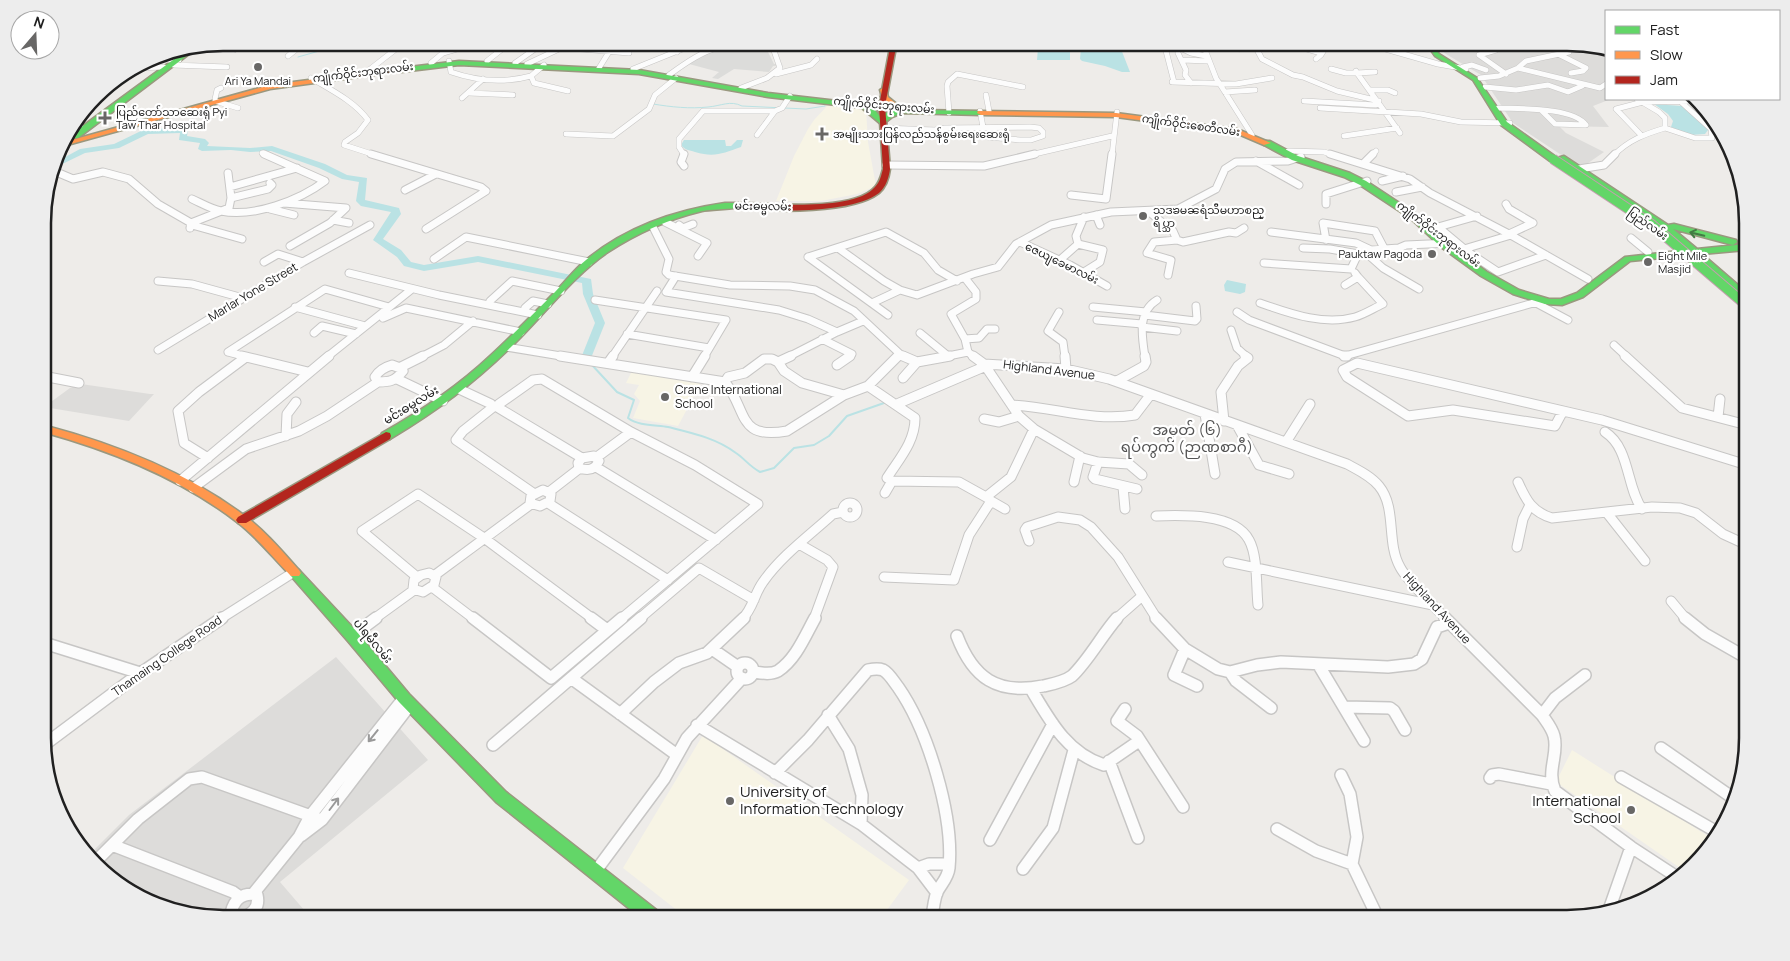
<svg xmlns="http://www.w3.org/2000/svg" width="1790" height="961" font-family="Manrope,'Noto Sans Myanmar',sans-serif">
<style>
.residential{fill:#dddcda}
.education{fill:#f7f4e5}
.religious{fill:#dcdcda}
.water{fill:#bae2e4}
.lines{fill:none;stroke-linecap:round;stroke-linejoin:round}
.stream-far1{stroke:#bae2e4;stroke-width:1}
.stream{stroke:#bae2e4;stroke-width:2}
.river{fill:#bae2e4;fill-rule:evenodd}
.street-far3-casing{stroke:#c7c6c5;stroke-width:6}
.street-far2-casing{stroke:#c7c6c5;stroke-width:9}
.street-far1-casing{stroke:#c7c6c5;stroke-width:11}
.street-casing{stroke:#c7c6c5;stroke-width:14}
.fast-casing{stroke:#9a987f;stroke-width:3}
.slow-casing{stroke:#9a987f;stroke-width:3}
.jam-casing{stroke:#9a987f;stroke-width:3}
.street-far3{stroke:#fcfcfc;stroke-width:5}
.street-far2{stroke:#fcfcfc;stroke-width:7}
.street-far1{stroke:#fcfcfc;stroke-width:9}
.street{stroke:#fcfcfc;stroke-width:11}
.fast{fill:#63d668;fill-rule:evenodd}
.slow{fill:#ff974d;fill-rule:evenodd}
.jam{fill:#b3261e;fill-rule:evenodd}
.fast-bridge-casing{stroke:#c69daf;stroke-width:11;stroke-linecap:butt}
.fast-bridge{stroke:#63d668;stroke-width:9}
.oneway{stroke:#427b44}
.oneway2{stroke:#999}
.poi-dot{fill:#686766;stroke:#fff;stroke-width:2}
.labels{text-anchor:middle;stroke-width:4.5;stroke-linejoin:round;paint-order:stroke}
.far-street-label{font-size:11px;fill:#202020;stroke:#fff}
.far-poi-label{font-size:11px;fill:#202020;stroke:#fff;text-anchor:start}
.street-label{font-size:12px;fill:#202020;stroke:#fff}
.poi-label{font-size:12px;fill:#202020;stroke:#fff;text-anchor:start}
.quarter-label{font-size:15px;fill:#535353;stroke:#fff}
.near-poi-label{font-size:15px;fill:#202020;stroke:#fff;text-anchor:start}
.rim{fill:none;stroke:#202020;stroke-width:2.5}
</style>
<rect width="100%" height="100%" fill="#eeece9"/>
<path class="residential" d="M1567,42L1606,52V99H1611L1593,106L1609,127L1559,126L1566,133L1604,152L1581,168L1513,123L1481,75L1446,54L1439,48L1438,43Z
M81,384L150,394H154L129,421L44,407L70,388Z
M336,657L428,760L280,882L311,918H223L143,900L89,855L129,815Z"/>
<path class="education" d="M828,105L866,109L868,142L876,186L857,194L821,201H776L794,156L808,129L814,120Z
M632,371L701,383L678,426L633,418L640,401L634,394L639,385L626,383Z
M703,735L909,880L881,918H687L623,868Z
M1572,750L1711,838L1683,870L1556,782Z"/>
<path class="religious" d="M730,45L766,48L774,64L784,65L773,66L769,72L734,69L718,79L712,78L719,72L689,64L709,51L696,48L699,46L715,49Z"/>
<path class="water" d="M1038,48L1068,49L1070,50V60H1037Z
M1081,48L1121,49L1130,72H1122L1105,66L1082,61L1080,59Z
M1654,104L1682,106L1708,130L1705,134L1690,135L1671,127L1673,121L1668,114Z
M684,140H725L726,146H731L737,140H743L741,147C723,153 715,158 695,152C689,150 685,150 681,145Z
M1227,280L1246,284L1245,292L1240,294L1225,291L1224,285Z"/>
<g class="lines">
<path class="stream-far1" d="M298,57L330,48L340,42
M653,104C671,107 690,109 708,107C721,106 730,100 742,106L806,109L825,106"/>
<path class="stream" d="M592,365L617,392L634,400L628,418C638,426 656,425 668,427C692,433 716,438 736,453C745,459 749,466 760,472L774,468L794,448L814,445L829,436L847,416L884,403"/>
<path class="river" d="M167,128L188,129L187,136L205,139L209,143L207,146L250,148L272,146L325,164L347,175L367,178L365,200L399,208L401,214L383,239L401,250L411,262L424,265L478,256L591,279L593,294L605,323L591,358L586,361L581,358L595,323L583,294L582,283L478,262L424,271L404,266L397,257L373,240L391,212L361,206L356,201L359,182L342,179L319,168L271,151L250,152L231,150L202,151L198,149L200,143L179,140L180,133L148,134L119,148L85,153L54,168L56,162L80,149L114,144L143,130Z
M50,185L56,189L48,196L47,195Z"/>
<defs>
<path id="street-far3" d="M652,42L662,43L677,52
M1168,42L1191,53L1206,56
M1202,42L1216,78L1252,135
M1282,42L1321,53
M1361,42L1438,64L1466,69
M634,44L644,42
M191,49L234,50
M1239,49L1241,46H1255L1262,59L1293,75L1303,77L1337,91L1379,101
M1496,50L1479,55L1506,74
M1166,51L1174,82
M1178,53L1186,70L1185,75L1191,83
M1558,54L1586,68L1583,71L1571,73
M288,56L298,48
M1316,59L1321,55L1329,42
M148,60H179
M1182,60L1208,61
M449,61L451,72C477,81 505,83 531,76
M487,61L511,42
M431,63L443,53L481,42
M515,63L545,42
M527,64L559,49L569,48L629,53
M173,65L227,67
M544,65L531,76L534,83L568,91
M1463,67L1472,65L1486,70
M135,68L164,67
M599,68L609,52
M1518,68L1600,88L1606,84
M633,69L700,42
M1331,69L1346,73H1357L1400,133
M369,70L405,42
M1356,71L1357,73L1375,72
M776,74L811,65L817,59
M669,75C709,46 724,40 773,48L780,68L767,78L741,88
M311,78C331,90 354,101 368,120L358,133L345,142L344,145L375,155
M1480,78L1499,76L1518,68L1526,61L1569,52
M1172,82L1236,84L1272,78
M1485,87L1516,90L1548,85L1568,92L1582,86
M1371,90H1388L1395,93
M1225,92L1255,90
M469,93L513,95
M986,95L989,111
M462,98L483,79
M215,99L217,90L221,88
M215,101L238,108
M1304,101L1376,105
M1320,108L1421,114L1461,122L1510,123
M1498,108C1520,109 1573,107 1586,125L1555,124L1542,111
M980,111L983,127
M949,113L947,86L948,82L957,74L1023,87
M73,127H81
M1030,127L1039,128L1043,132V136L1031,140H1020L942,133L935,130L945,128Z
M883,128L935,130
M1665,128L1695,138H1712L1711,129L1681,102
M566,134L613,136L649,109L655,95L676,78
M757,135L775,111L782,108L790,96
M1641,135L1616,109L1643,102L1692,101
M1344,136L1397,128
M1288,151L1324,152L1334,155
M262,153L267,155
M684,155L679,147V139L703,111H775
M1030,155L1112,136
M1112,155L1117,112
M1372,155L1376,151
M1614,155C1629,140 1645,134 1665,128V118L1659,112L1637,99"/>
<path id="street-far2" d="M371,154L481,187L486,191L426,229
M684,154L681,162L684,166
M1330,154L1410,179L1430,193L1509,234L1588,279
M1256,161L1299,185
M1363,164L1373,154
M886,165L984,166L1035,154
M1579,169L1604,165L1615,154
M54,171L73,179L103,172L129,179L158,204L191,223L190,228
M1382,181L1403,176
M230,187L297,168
M405,190L436,174
M1396,192L1422,187
M1071,195L1106,199L1112,154
M231,198L268,189L272,185L270,183
M192,199C201,203 211,209 221,211C253,218 300,200 325,181L264,154
M284,203L346,208L330,223L290,246
M1326,204V194L1367,181
M1506,204L1509,209L1533,223
M270,209L294,215
M1148,211L1173,231L1177,240L1183,242L1229,232L1236,233L1244,228
M1096,215L1100,225
M333,220L349,223
M665,222L707,243L698,256
M191,223L229,208L231,198L228,173
M192,225L242,239
M679,225L683,228L693,224
M653,227L669,259L666,272L669,275L730,285L790,286L815,290L854,311L900,354L906,357
M1438,227L1468,252L1498,272L1546,255
M1438,227L1477,216
M1271,232L1356,243L1371,250L1399,248L1406,245L1451,243
M1509,234L1533,223
M1631,238L1648,252
M1326,240L1323,223L1375,231L1385,250
M1020,242L1070,265L1107,286
M1078,244L1103,250L1100,262L1084,272
M838,248L884,281L900,290
M1303,248L1330,249L1358,254
M1464,249L1511,235
M1364,251L1383,268L1419,289
M808,257L886,232L924,253L938,270L957,281
M808,257L888,315
M434,259L466,237L589,262
M1060,260L1078,244L1076,236L1084,217
M264,262L278,254L303,262
M1264,263L1351,269L1358,254L1371,250
M349,273L439,295L538,315
M1168,275L1171,260L1147,253L1154,242L1177,240
M676,276L666,292L779,310L808,319L837,332L788,357
M965,278L976,292V299L951,314L965,339L968,352L974,357
M158,281L192,284L243,298
M1345,285L1358,277L1355,273
M595,300L726,320L704,357
M490,301L512,281L561,291
M872,303L900,290L917,295L973,274L998,267L1016,244L1051,225L1111,212L1178,209L1216,189L1225,169L1236,162L1288,161L1301,157
M1260,303C1289,313 1323,326 1355,317C1365,314 1374,308 1383,304L1358,277
M1538,304L1568,320
M295,307L365,326
M1093,307L1146,312
M525,308L533,301L548,304
M1059,312L1048,331L1063,342L1065,357
M1237,312L1249,320L1345,356L1537,302
M1145,315L1195,321L1197,319L1196,306
M383,318L406,308L521,332
M1097,320L1142,324
M1142,327L1177,331
M1231,330L1237,348L1247,357
M837,332L863,321
M314,333L322,326L356,334
M920,333L948,356
M627,334L709,348
M822,339L852,354L848,357
M965,339L979,338L987,329H995
M1614,345L1627,357
M506,347L567,357
M158,350L303,262L370,225
M228,352L325,289L389,307
M228,352L247,357
M327,357L412,289
M421,357L444,345L473,321
M612,357L657,291
M897,357L900,354
M943,357L968,352
M1145,357C1142,337 1137,312 1157,300"/>
<path id="street-far1" d="M242,356L308,372
M560,356L725,382C748,411 737,440 787,431L844,395L868,386L898,356
M903,356L917,362L950,356
M973,356L984,364L1019,416L1034,429L1083,458L1098,462L1129,464L1142,475
M1065,356L1066,369
M1344,356H1347
M1625,356L1682,408L1747,425
M778,362L791,356
M608,363L613,356
M984,364L1066,369L1109,379L1347,464C1358,470 1371,476 1379,486C1397,508 1386,542 1400,567C1407,581 1434,606 1446,619
M392,365L400,368L403,371C395,381 390,382 378,382L375,377C379,370 385,367 392,365Z
M837,365L850,356
M401,367L423,356
M43,376L79,383
M692,377L705,356
M903,378L917,362
M397,379L443,401
M1117,381L1144,366L1146,362L1145,356
M725,382L728,377L745,373L764,359H772L778,362L784,371L802,383L844,395
M868,386L915,418C915,442 899,459 887,478
M459,389L491,404
M499,404L533,380L542,379L631,432L597,457
M897,404L986,366
M1012,405C1054,407 1093,422 1135,415L1151,394
M497,407L582,458
M492,408L463,431L456,440L533,493
M1563,411L1555,426L1453,410L1408,416L1347,377L1343,370L1357,363L1602,420L1747,465
M1205,414L1215,474
M1718,417L1720,399
M984,419L999,422L1019,416
M1224,421L1221,392L1238,366L1248,358L1245,356
M1237,425L1259,465L1289,474
M1605,432C1630,448 1626,486 1642,509
M286,436L287,414L296,402
M1286,442L1310,404
M594,456L599,461C595,470 588,471 579,468L578,463L582,458Z
M208,458L184,443L178,411L199,392L246,357
M1098,462L1093,477L1095,479L1137,489
M596,467L716,540
M180,481L329,356
M1074,482L1080,456
M1518,482C1526,500 1532,512 1552,518L1652,507L1680,508L1696,513L1723,534L1747,545
M1123,487L1125,509
M193,488L246,449L299,431L327,416L378,382
M543,490L551,494L550,501L540,506L530,503L531,496Z
M549,492L580,468
M885,493L892,481L959,482L986,497
M989,499L986,497L1011,477L1034,429
M548,503L668,580
M843 510a7 7 0 1 1 14 0a7 7 0 1 1-14 0Z
M1607,513L1645,561
M1156,516C1182,515 1235,513 1249,540C1258,556 1256,587 1258,605
M1029,541L1025,530L1027,527L1058,517L1080,520L1091,527L1118,557L1157,619
M799,544L827,560L833,567L814,619
M1517,547L1523,519L1529,507
M1228,562L1433,605
M429,573L436,577L434,585L423,592L413,589L414,580L421,575Z
M435,575L531,504
M417,577L362,531L418,494L484,538L593,619
M884,577L954,580L969,535L991,501L1005,509
M432,587L474,619
M1671,601L1686,619
M220,619L294,572
M374,619L414,590
M621,619L758,504L695,465L631,432
M639,619L699,568L754,600
M742,619C753,609 754,594 763,582C781,556 810,535 833,514L843,512
M1116,619L1141,597"/>
<path id="street" d="M473,618L551,678L622,618
M591,618L607,630
M1156,618L1185,649L1218,669L1230,672L1257,665L1281,662L1388,667L1414,664L1422,659L1437,627L1449,623
M1445,618L1542,715C1546,721 1552,728 1554,736C1559,755 1546,770 1555,791L1631,847L1677,877
M1685,618L1705,634L1747,658
M352,636L376,618
M957,636C973,678 997,695 1043,686C1052,684 1064,682 1072,676C1088,661 1102,635 1117,618
M44,643L140,673
M712,649L738,667
M1185,649L1174,675L1197,686
M737 671a8 8 0 1 1 16 0a8 8 0 1 1-16 0Z
M1318,664L1364,741
M754,672C761,673 771,675 778,671C796,659 805,636 815,618
M1230,672L1236,681L1271,708
M571,678L677,755
M1031,689C1050,721 1067,753 1104,765L1139,741
M1345,707L1390,708L1394,711L1405,730
M1125,709L1117,721L1137,736L1183,807
M620,714L654,682L679,663L707,653L744,618
M828,715L849,749L862,795L861,824
M1542,715L1555,698L1585,675
M697,725L861,824L918,868L937,893
M44,745L135,677L222,618
M493,745L641,618
M1661,748L1733,798
M1109,761L1138,838
M775,773L808,740L868,670C873,669 878,668 883,670C889,673 894,682 898,687C928,730 954,816 949,868C948,878 941,884 937,892C934,900 933,909 932,918
M1341,775L1350,794L1357,837L1352,864L1378,918
M1621,777L1717,832
M1490,778L1492,775L1499,774L1551,784
M1277,829L1316,851L1352,864
M301,836L322,820L410,705
M990,840L1053,724
M112,845L233,892L240,897
M96,861L138,819L189,779L202,777L322,820
M918,868L929,864H949
M1023,869L1053,828L1074,750
M595,872L664,779L687,738L742,678
M253,894L299,837L310,816L404,698
M1610,907L1631,847
M239,918H236L231,913C234,899 243,892 257,895C260,907 253,914 242,918"/>
<path id="fast" d="M1425,42H1431L1439,54L1477,78L1507,122L1556,157V161H1550L1501,125L1473,80L1435,56Z
M197,48L78,138H72V134L188,49Z
M459,61L639,70L768,93L916,110L981,111L985,113L981,115L902,113L892,117L882,125L862,108L768,97L639,74L459,65L401,72L398,70L401,68ZM874,109L892,111L886,113L882,119Z
M1264,141H1270L1298,156L1350,173L1366,181L1416,214L1447,243L1487,272L1519,290L1549,299H1561L1577,293L1625,257L1688,250L1658,225L1557,158L1564,156L1668,225L1674,224L1736,240L1737,242L1733,245L1673,229L1697,249L1746,244V250L1702,254L1746,292V299L1743,298L1693,255L1630,261L1583,297L1562,305L1545,304L1513,294L1481,276L1441,247L1410,218L1360,185L1344,177L1292,160L1264,145Z
M725,203H746L750,205C744,209 712,209 702,211C669,219 637,233 608,252C573,276 544,315 513,345C473,384 438,410 390,439H382L381,436L382,433C421,411 457,387 490,356C512,336 533,314 555,292C565,282 575,269 586,260C626,227 676,210 725,203Z
M295,568L299,570L357,632L409,694L506,792L659,912L661,918H641L496,802L399,702L347,640L291,576L289,573L291,570Z"/>
<path id="slow" d="M401,68L403,69V71L270,89L60,147L61,143L270,85Z
M883,88L886,90L888,97L899,106V108C889,109 882,99 880,90Z
M978,111L1116,113L1237,129L1271,143L1264,145L1236,133L1116,117L981,115L977,113Z
M43,425C115,444 185,471 245,516C265,531 282,551 299,570L301,573L299,576H291C273,558 257,537 237,522C180,478 112,451 43,432Z"/>
<path id="jam" d="M891,42H897L885,106L890,169C889,177 886,187 879,193C853,213 775,213 743,207L742,205L746,203C775,204 855,211 875,187C880,182 881,176 883,169L879,106Z
M386,432L390,433L391,436L390,439L246,523H238L236,520L238,517Z"/>
</defs>
<use href="#street-far3" class="street-far3-casing"/>
<use href="#street-far2" class="street-far2-casing"/>
<use href="#street-far1" class="street-far1-casing"/>
<use href="#street" class="street-casing"/>
<use href="#fast" class="fast-casing"/>
<use href="#slow" class="slow-casing"/>
<use href="#jam" class="jam-casing"/>
<use href="#street-far3" class="street-far3"/>
<use href="#street-far2" class="street-far2"/>
<use href="#street-far1" class="street-far1"/>
<use href="#street" class="street"/>
<use href="#fast" class="fast"/>
<use href="#slow" class="slow"/>
<use href="#jam" class="jam"/>
<defs>
<path id="fast-bridge" d="M1553,159L1651,224L1746,305"/>
</defs>
<use href="#fast-bridge" class="fast-bridge-casing"/>
<use href="#fast-bridge" class="fast-bridge"/>
</g>
<defs><path id="oneway-shaft" d="M-6 0H5M1.5-3L5.5 0L1.5 3" fill="none" stroke-width="1.6" stroke-linecap="round" stroke-linejoin="round" transform="scale(1.25)"/></defs>
<use class="oneway" href="#oneway-shaft" transform="translate(1697 234) rotate(-167)"/>
<g class="oneway2">
<use href="#oneway-shaft" transform="translate(373 736) rotate(129)"/>
<use href="#oneway-shaft" transform="translate(334 804) rotate(-53)"/>
</g>
<g class="poi-dot">
<circle cx="258" cy="67" r="5"/>
<path d="M102.5 110.5h5v5h5v5h-5v5h-5v-5h-5v-5h5z"/>
<path d="M819.5 126.5h5v5h5v5h-5v5h-5v-5h-5v-5h5z"/>
<circle cx="1143" cy="216" r="5"/>
<circle cx="1432" cy="254" r="5"/>
<circle cx="1648" cy="262" r="5"/>
<circle cx="665" cy="397" r="5"/>
<circle cx="730" cy="801" r="5"/>
<circle cx="1631" cy="810" r="5"/>
</g>
<g class="labels">
<g class="far-street-label">
<text transform="translate(363 72) rotate(-7)" y="4">ကျိုက်ဝိုင်းဘုရားလမ်း</text>
<text transform="translate(884 105) rotate(5)" y="4">ကျိုက်ဝိုင်းဘုရားလမ်း</text>
<text transform="translate(1191 125) rotate(8)" y="4">ကျိုက်ဝိုင်းစေတီလမ်း</text>
<text transform="translate(763 206) rotate(1)" y="4">မင်းဓမ္မလမ်း</text>
<text transform="translate(1648 224) rotate(35)" y="4">ပြည်လမ်း</text>
<text transform="translate(1439 234) rotate(37)" y="4">ကျိုက်ဝိုင်းဘုရားလမ်း</text>
<text transform="translate(1062 263) rotate(26)" y="4">ဇေယျခေမာလမ်း</text>
</g>
<g class="far-poi-label">
<text x="258" y="85" text-anchor="middle">Ari Ya Mandai</text>
<text x="116" y="116">ပြည်တော်သာဆေးရုံ Pyi<tspan x="116" dy="13">Taw Thar Hospital</tspan></text>
<text x="833" y="138">အမျိုးသားပြန်လည်သန်စွမ်းရေးဆေးရုံ</text>
<text x="1153" y="214">သဒၶမၼရံသီမဟာစည္<tspan x="1153" dy="13">ရိပ္သာ</tspan></text>
<text x="1422" y="258" text-anchor="end">Pauktaw Pagoda</text>
<text x="1658" y="260">Eight Mile<tspan x="1658" dy="13">Masjid</tspan></text>
</g>
<g class="street-label">
<text transform="translate(253 292) rotate(-31)" y="4">Marlar Yone Street</text>
<text transform="translate(1049 370) rotate(7)" y="4">Highland Avenue</text>
<text transform="translate(411 405) rotate(-32)" y="4">မင်းဓမ္မလမ်း</text>
<text transform="translate(1437 608) rotate(47)" y="4">Highland Avenue</text>
<text transform="translate(373 641) rotate(50)" y="4">ပါရမီလမ်း</text>
<text transform="translate(167 656) rotate(-35)" y="4">Thamaing College Road</text>
</g>
<g class="poi-label">
<text x="675" y="394">Crane International<tspan x="675" dy="14">School</tspan></text>
</g>
<g class="quarter-label">
<text x="1187" y="435">အမှတ် (၆)<tspan x="1187" dy="17">ရပ်ကွက် (ဉာဏစာဂီ)</tspan></text>
</g>
<g class="near-poi-label">
<text x="740" y="797">University of<tspan x="740" dy="17">Information Technology</tspan></text>
<text x="1621" y="806" text-anchor="end">International<tspan x="1621" dy="17">School</tspan></text>
</g>
</g>
<path d="M0 0H1790V961H0ZM223 51H1567A172 172 0 0 1 1739 223V738A172 172 0 0 1 1567 910H223A172 172 0 0 1 51 738V223A172 172 0 0 1 223 51Z" fill="#ededed" fill-rule="evenodd"/>
<path class="rim" d="M223 51H1567A172 172 0 0 1 1739 223V738A172 172 0 0 1 1567 910H223A172 172 0 0 1 51 738V223A172 172 0 0 1 223 51Z"/>
<rect x="1605" y="10" width="175" height="90" fill="#ffffff" stroke="#a6a6a6"/>
<rect x="1615" y="26" width="25" height="8" fill="#63d668" stroke="#a6a6a6"/>
<text x="1650" y="35" font-size="15" fill="#202020">Fast</text>
<rect x="1615" y="51" width="25" height="8" fill="#ff974d" stroke="#a6a6a6"/>
<text x="1650" y="60" font-size="15" fill="#202020">Slow</text>
<rect x="1615" y="76" width="25" height="8" fill="#b3261e" stroke="#a6a6a6"/>
<text x="1650" y="85" font-size="15" fill="#202020">Jam</text>
<g transform="translate(35 35) rotate(19)"><circle r="24" fill="#ffffff" stroke="#a6a6a6"/>
<path d="M0-4L9 19L0 12L-9 19Z" fill="#686766"/>
<text y="-8" font-size="14" font-weight="bold" text-anchor="middle" fill="#202020">N</text>
</g>
</svg>
